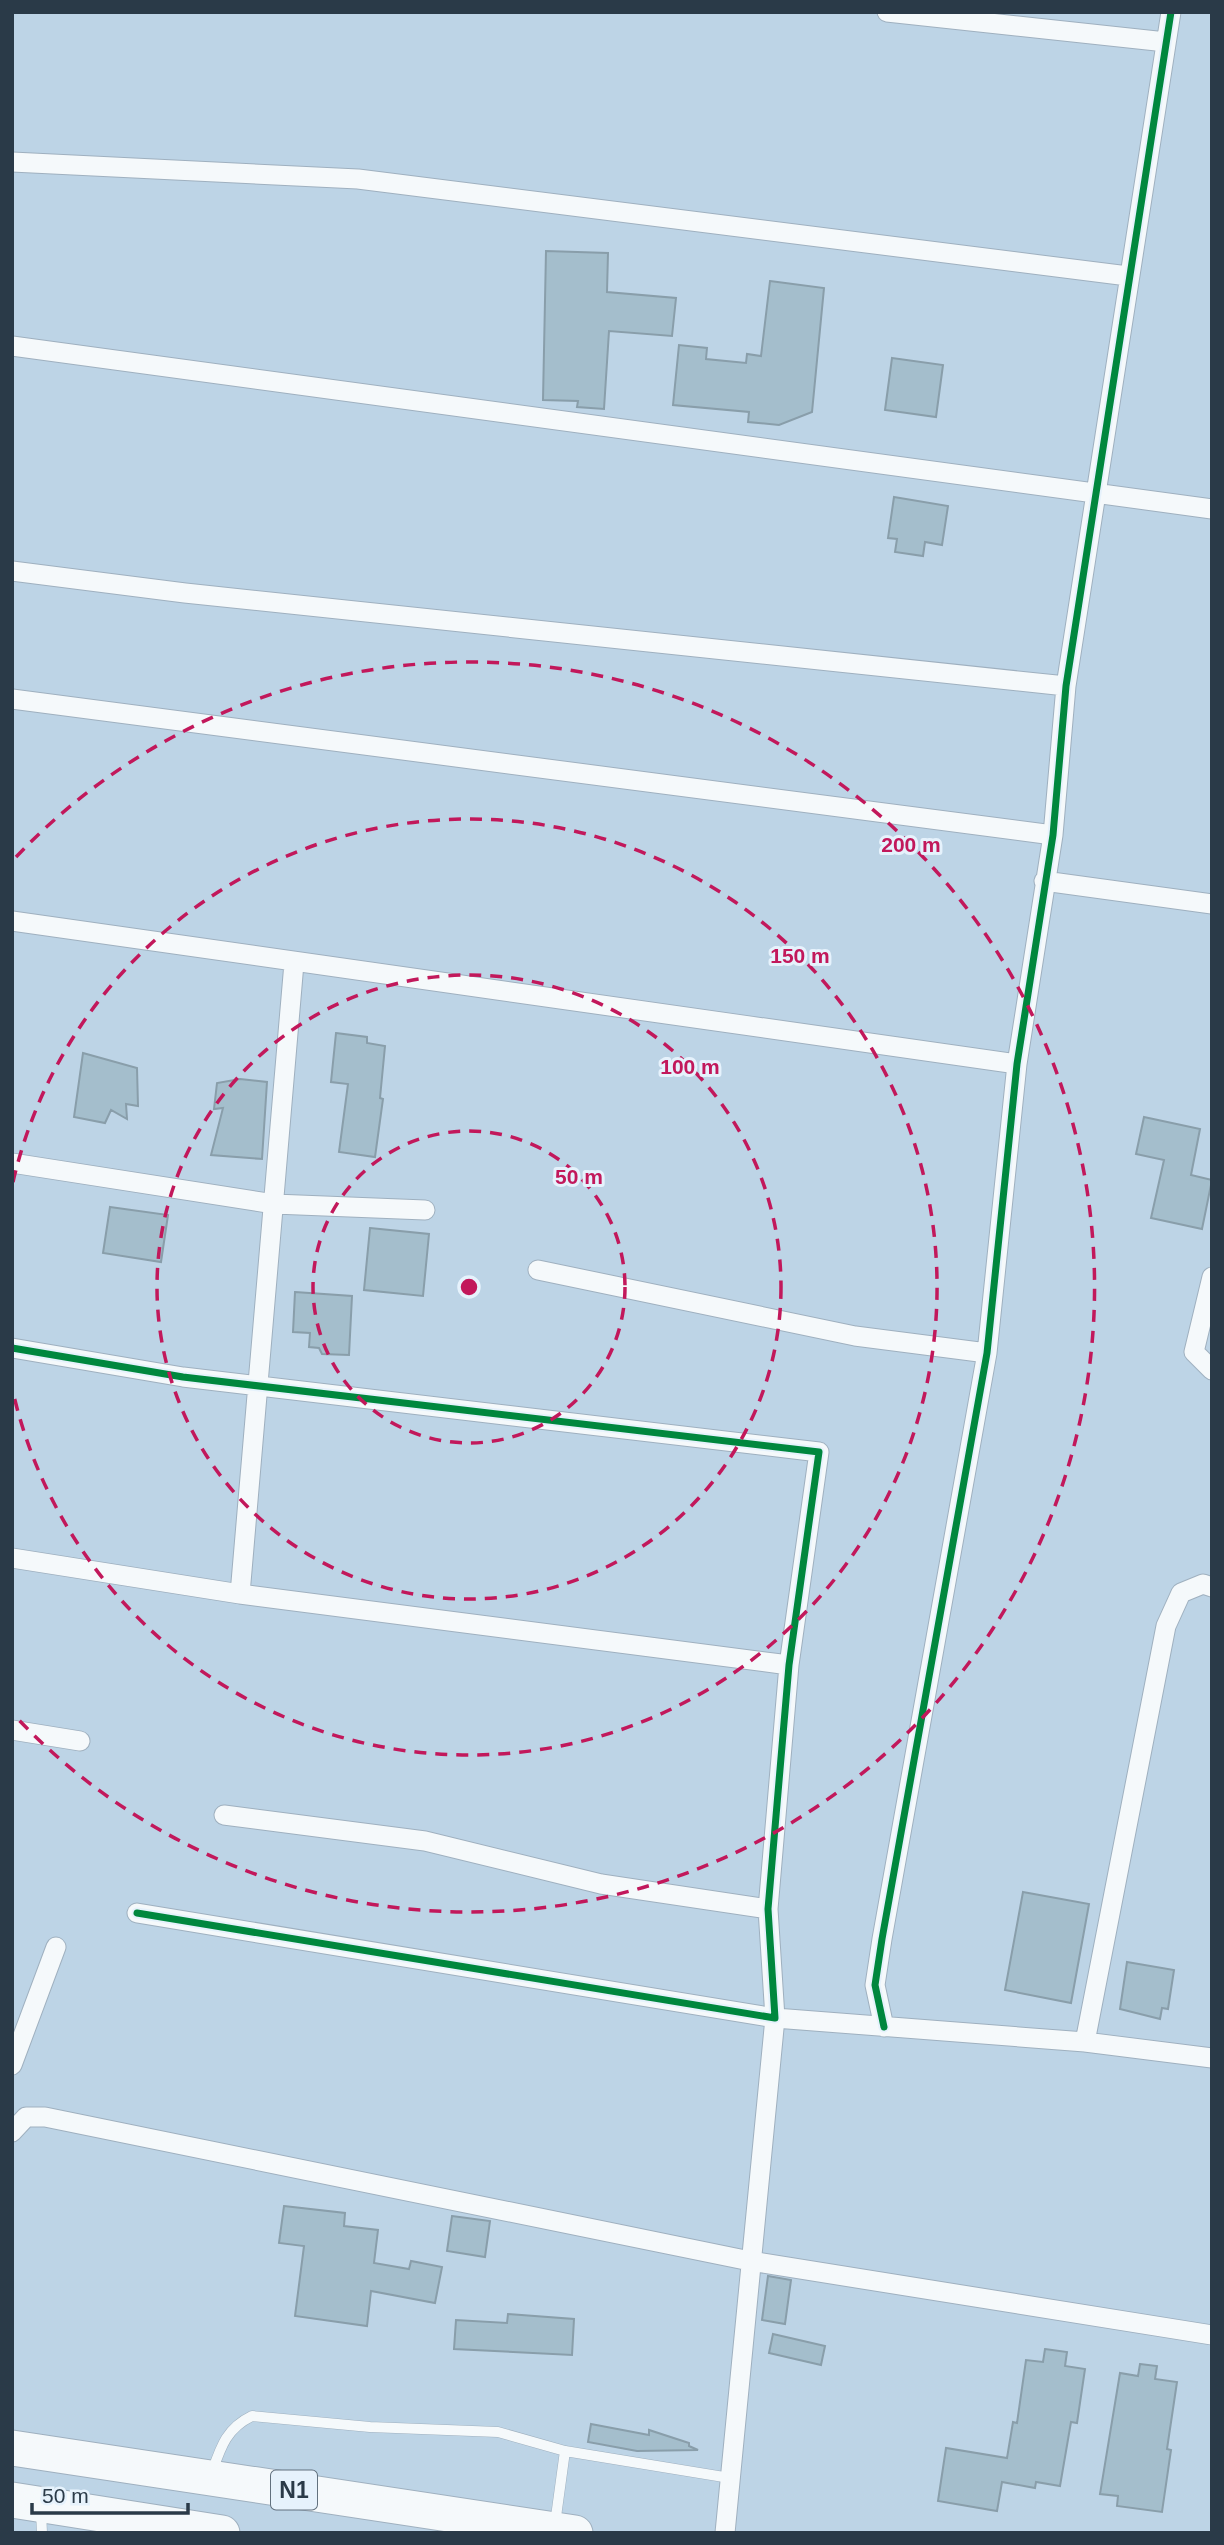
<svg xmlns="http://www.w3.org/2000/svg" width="1224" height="2545" font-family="Helvetica,sans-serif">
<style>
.building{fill:#a4becc;stroke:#899eaa;stroke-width:2}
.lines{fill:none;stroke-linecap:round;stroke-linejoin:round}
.lane-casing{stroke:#9fb0bf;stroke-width:11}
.street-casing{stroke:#9fb0bf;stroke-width:21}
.highway-casing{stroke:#9fb0bf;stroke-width:37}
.lane{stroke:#f5f9fb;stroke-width:10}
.street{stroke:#f5f9fb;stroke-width:19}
.highway{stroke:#f5f9fb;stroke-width:35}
.cycleway-casing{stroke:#e6f2fc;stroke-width:11}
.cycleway{stroke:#00873e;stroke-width:7}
.ring{fill:none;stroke:#c2185b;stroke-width:3.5;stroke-dasharray:12 9}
.labels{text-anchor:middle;stroke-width:6;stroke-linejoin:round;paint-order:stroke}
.shield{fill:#e6f2fc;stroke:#62717e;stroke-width:2}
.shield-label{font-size:23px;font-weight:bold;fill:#2a3a48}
.centre{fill:#c2185b;stroke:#e6f2fc;stroke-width:3.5}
.ring-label{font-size:21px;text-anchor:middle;font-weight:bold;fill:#c2185b;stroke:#e6f2fc;stroke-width:6;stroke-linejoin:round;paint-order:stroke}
</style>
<rect width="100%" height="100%" fill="#bdd4e6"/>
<path class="building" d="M546,251L608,253L607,292L676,298L672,336L609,331L604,409L577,407L578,401L543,400Z
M770,281L824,288L812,412L779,425L748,422L749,412L673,405L679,345L707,348L706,359L746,363L747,354L761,356Z
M892,358L943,365L936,417L885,410Z
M894,497L948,506L942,545L925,542L923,556L895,552L897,539L888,538Z
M336,1033L367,1037V1043L385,1046L380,1098L383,1099L375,1157L339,1152L348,1084L331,1082Z
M83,1053L137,1068L138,1106L126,1104L127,1119L111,1110L105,1123L74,1117Z
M240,1079L267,1082L262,1159L211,1155L223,1108L214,1109L217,1083Z
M1144,1117L1200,1129L1191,1175L1212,1180L1202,1229L1151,1218L1164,1160L1136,1154Z
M110,1207L168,1215L161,1262L103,1253Z
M370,1228L429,1234L423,1296L364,1290Z
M295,1292L352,1296L349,1355L322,1354L319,1348L309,1347L310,1333L293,1332Z
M1023,1892L1089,1904L1071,2003L1005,1990Z
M1127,1962L1174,1970L1168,2009L1162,2008L1160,2019L1120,2009Z
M284,2206L345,2213L344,2226L378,2230L374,2263L409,2269L411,2261L442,2267L435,2303L371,2291L367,2326L295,2316L304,2246L279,2243Z
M452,2216L490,2221L485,2257L447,2251Z
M768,2276L791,2280L785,2324L762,2320Z
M508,2314L574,2319L572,2355L454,2349L456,2320L507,2323Z
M773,2334L825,2346L821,2365L769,2353Z
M1045,2349L1067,2352L1065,2366L1085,2369L1077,2423L1071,2422L1060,2486L1036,2482L1035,2488L1002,2482L997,2511L938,2501L946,2448L1007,2458L1013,2422L1017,2423L1026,2360L1043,2362Z
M1140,2364L1157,2366L1155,2379L1177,2382L1167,2449L1171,2450L1162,2512L1117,2506L1118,2496L1100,2494L1120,2373L1138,2376Z
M591,2424L649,2435V2430L689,2443V2446L698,2450L637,2451L588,2442Z"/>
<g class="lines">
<defs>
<path id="lane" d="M212,2472C221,2446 227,2428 252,2416L370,2427L498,2432L565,2451L730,2478
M41,2512L42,2533
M555,2524L565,2451"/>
<path id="street" d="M887,12L1166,42
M12,162L358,179L1128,276
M12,346L1212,509
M12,571L185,593L1066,686
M12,699L1053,835
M1044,881L1212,904
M12,921L1017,1064
M12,1163L274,1204L425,1210
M538,1270L855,1336L987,1353
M1212,1277L1194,1352L1212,1370
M12,1348L183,1377L819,1452L789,1665L768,1909L775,2018L137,1913
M12,1558L240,1594L789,1665
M240,1594L294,963
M12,1730L80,1741
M224,1815L425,1841L601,1884L768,1909
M884,2027L875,1985L882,1939L987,1353L1017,1064L1053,835L1066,686L1171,12
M1085,2042L1166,1626L1181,1593L1203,1584L1212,1587
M12,2065L56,1947
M12,2132L26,2117H45L750,2261L1212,2335
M725,2533L775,2018L1085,2042L1212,2058"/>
<path id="highway" d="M12,2448L575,2533
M12,2500L222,2533"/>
</defs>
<use href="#lane" class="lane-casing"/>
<use href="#street" class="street-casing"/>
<use href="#highway" class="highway-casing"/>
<use href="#lane" class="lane"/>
<use href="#street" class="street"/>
<use href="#highway" class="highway"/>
<defs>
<path id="cycleway" d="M12,1348L183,1377L819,1452L789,1665L768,1909L775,2018L137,1913
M884,2027L875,1985L882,1939L987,1353L1017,1064L1053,835L1066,686L1171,12"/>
</defs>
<use href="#cycleway" class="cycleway-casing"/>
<use href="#cycleway" class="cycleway"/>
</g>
<g class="ring">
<circle cx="469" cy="1287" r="156"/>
<circle cx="469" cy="1287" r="312"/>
<path d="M13 1182A468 468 0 1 1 13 1392"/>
<path d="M16 857A625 625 0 1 1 16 1717"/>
</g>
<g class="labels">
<rect class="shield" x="271" y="2470.5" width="46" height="39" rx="5"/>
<g class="shield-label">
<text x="294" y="2498">N1</text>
</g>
</g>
<circle cx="469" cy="1287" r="10" class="centre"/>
<g class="ring-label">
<text x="911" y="852">200 m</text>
<text x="800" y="963">150 m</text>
<text x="690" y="1074">100 m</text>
<text x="579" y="1184">50 m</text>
</g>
<rect width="1224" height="2545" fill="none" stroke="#2a3a48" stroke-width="28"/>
<path d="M32 2503v10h156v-10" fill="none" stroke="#2a3a48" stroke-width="3.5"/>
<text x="42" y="2503" font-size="21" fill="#2a3a48" stroke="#e6f2fc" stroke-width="5" paint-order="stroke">50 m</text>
</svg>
